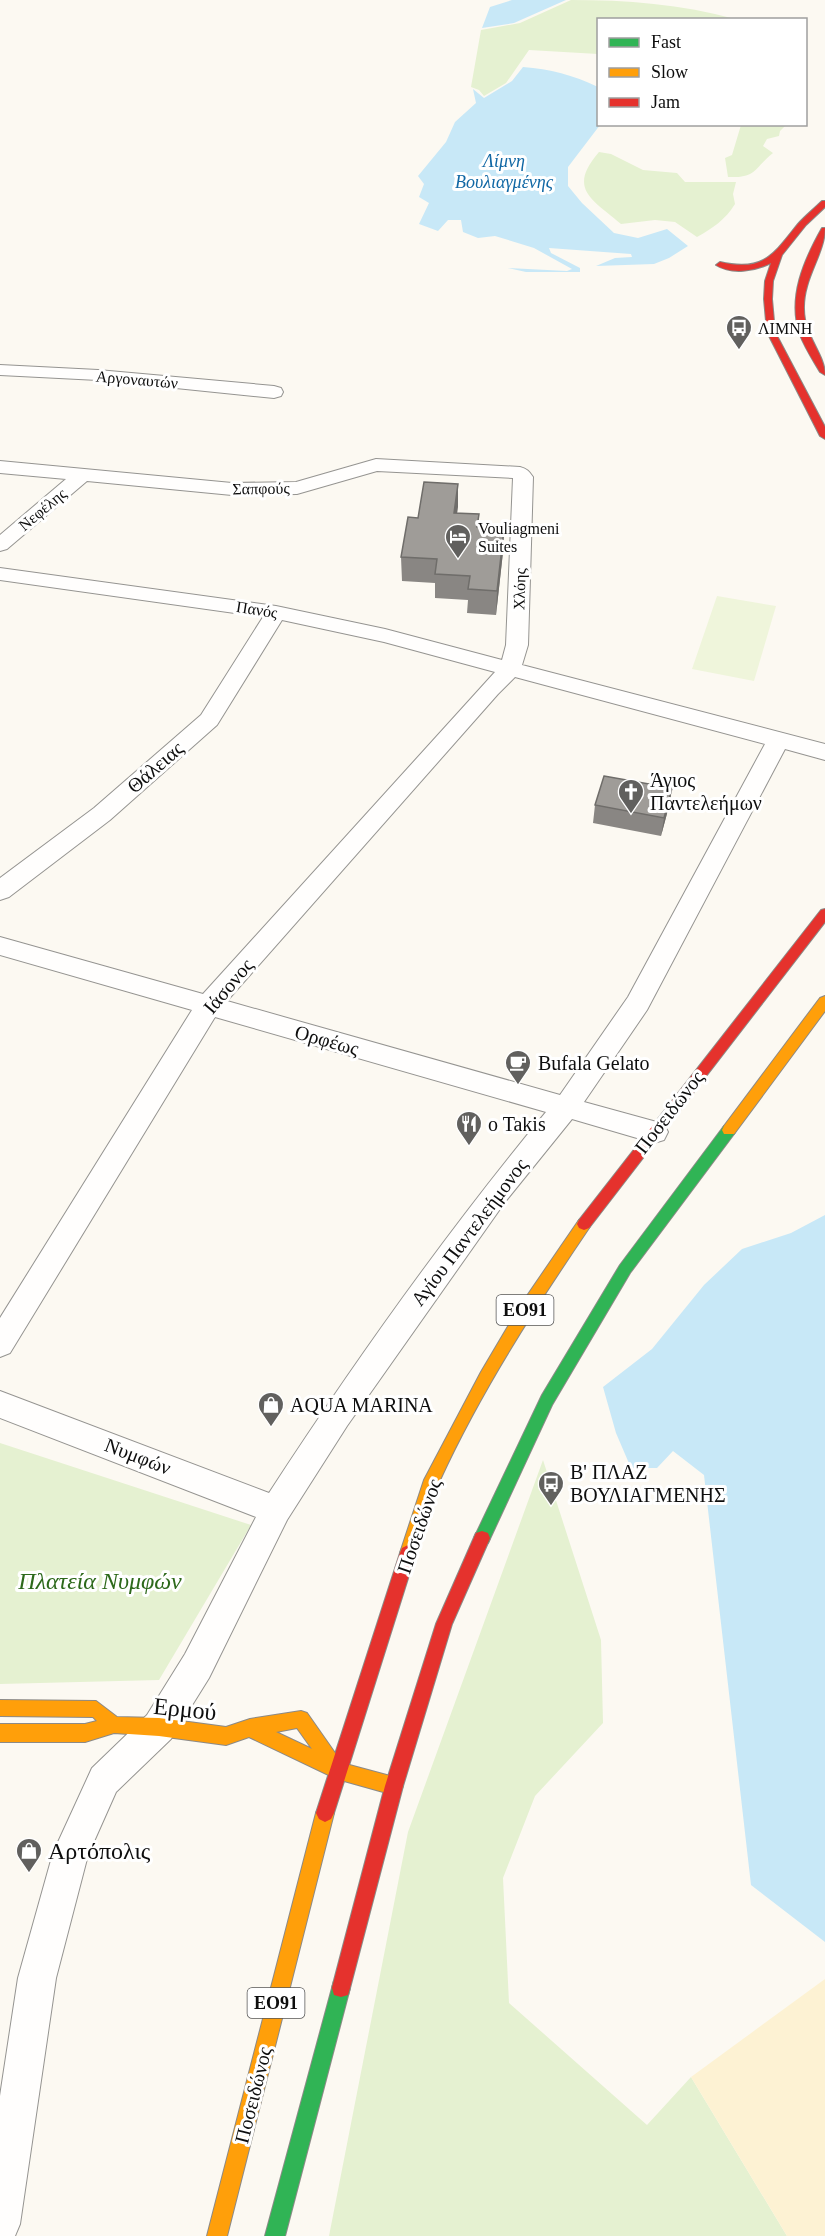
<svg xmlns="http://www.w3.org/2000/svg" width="825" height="2236" font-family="Georgia,serif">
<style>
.green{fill:#e5f1d1}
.sand{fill:#fdf2d3}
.pitch{fill:#eff5db}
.water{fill:#c8e8f7}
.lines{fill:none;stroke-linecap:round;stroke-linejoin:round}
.street-casing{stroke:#959491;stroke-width:2}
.fast-casing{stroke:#8c8a87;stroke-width:2}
.slow-casing{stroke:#8c8a87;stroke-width:2}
.jam-casing{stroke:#8c8a87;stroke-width:2}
.street{fill:#fffefd;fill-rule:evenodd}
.fast{fill:#30b455;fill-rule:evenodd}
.slow{fill:#ff9f0a;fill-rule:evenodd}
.jam{fill:#e5322d;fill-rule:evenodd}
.wall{fill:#898683}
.shaded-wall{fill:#6f6d6a}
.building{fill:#9f9c98;stroke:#6f6d6a;stroke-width:1.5}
.labels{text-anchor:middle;stroke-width:6;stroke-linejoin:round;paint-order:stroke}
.far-poi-label{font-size:16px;fill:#0e0e0e;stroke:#fff;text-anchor:start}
.far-street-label{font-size:16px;fill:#0e0e0e;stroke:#fff}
.far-water-label{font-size:18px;font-style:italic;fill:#1168a5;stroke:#fff}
.shield{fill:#fff;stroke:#565656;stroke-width:1.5}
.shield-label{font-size:18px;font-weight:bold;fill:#0e0e0e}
.street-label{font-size:20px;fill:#0e0e0e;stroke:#fff}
.poi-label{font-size:20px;fill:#0e0e0e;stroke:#fff;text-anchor:start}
.near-park-label{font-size:24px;font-style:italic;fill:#2d691b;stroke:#fff}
.near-street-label{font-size:24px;fill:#0e0e0e;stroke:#fff}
.near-poi-label{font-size:24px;fill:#0e0e0e;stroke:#fff;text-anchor:start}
</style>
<rect width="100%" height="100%" fill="#fcf9f2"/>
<path class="green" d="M571,0C626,0 682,4 735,19L598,20V54L529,50L506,83L484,96L479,90L471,87L481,30L520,23Z
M741,125H786L780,131L779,136L767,139L763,146L773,153C753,169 757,178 728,177L725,158L732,155Z
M599,152L611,154L643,170L677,173L685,182H736L733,194L735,204C725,220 713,228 697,237L675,222L655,220L621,224C592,199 567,189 599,152Z
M0,1443L251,1525L159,1680L0,1684Z
M543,1460L601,1640L603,1723L535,1796L503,1878L509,2003L647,2125L691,2077L787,2236H329L408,1832Z"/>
<path class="sand" d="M825,1979V2236H787L691,2077Z"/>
<path class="pitch" d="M717,596L776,606L754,681L692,669Z"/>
<path class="water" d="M512,0H566L514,23L482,28L490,7Z
M523,67C550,69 573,75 598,87V124L600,125L568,167V186L582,203L614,233L638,238L667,229L688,246L669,258L654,264L596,266L615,258L632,257L631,254L549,248L551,253L580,268V272H526L508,268L567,271L572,269L534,248L495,236L478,238L463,232L461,220H448L438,231L419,224L429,203L419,197L424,184L418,176L446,142L455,122L476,103L473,89L484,98L512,81Z
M825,1215V1942L751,1885L704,1475L673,1451L657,1468H631L616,1433L603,1387L652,1349L704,1285L742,1249L791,1233Z"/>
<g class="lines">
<defs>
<path id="street" d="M0,365L98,370L274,386L281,388L283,392L281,396L274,398L98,380L0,375Z
M376,459L520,467C527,469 529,471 533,477L528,645L522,665L825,744V760L785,749L647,1010L584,1102L664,1124L668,1132L664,1140L654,1143L572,1119L505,1202L347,1426L287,1520L209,1678L171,1739L116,1792L88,1855L56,1978L20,2224L15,2236H0V2096L18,1978L53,1853L92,1768L147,1715L185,1654L256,1517L0,1418V1391L269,1493C355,1361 446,1233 546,1112L215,1017L10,1353L0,1357V1318L192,1010L0,955V937L203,994L495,672L384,642L282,620L217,725L110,820L9,897L0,900V878L94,808L201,715L263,617L0,580V568L276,606L385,629L502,660L506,645L513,478L377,471L297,494L232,495L87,481L7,549L0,551V535L66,479L0,473V461L232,483L296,482ZM515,677L765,744L628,997L560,1095L227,1001L498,694Z"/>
<path id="fast" d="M729,1125L734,1126L736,1130L734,1134L630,1273L552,1405L488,1543L482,1545L476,1543L474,1538L542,1395L620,1265L724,1126Z
M341,1979L348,1981L350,1988L285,2236H265L332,1988L334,1981Z"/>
<path id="slow" d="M825,996V1011L734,1134H724L722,1130L724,1126L820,998Z
M584,1218L589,1220L591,1224L589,1228C534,1309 481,1391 440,1480C429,1505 425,1533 414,1558L408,1561L402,1558L400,1553L424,1480L481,1372L520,1306L579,1220Z
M0,1700L96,1701L117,1717L159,1718L226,1727L250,1719L301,1711L307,1713L342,1763L394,1777L400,1780L403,1786L400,1792L394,1795L337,1779L249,1737L226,1745L159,1736L114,1733L85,1742H0V1724H85L97,1721L93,1717L0,1716ZM297,1728L312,1749L276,1732Z
M325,1804L331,1807L334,1813L227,2236H207L316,1813L319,1807Z"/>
<path id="jam" d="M822,201H825V207L806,225L782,255L773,281L772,299L775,332L825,427V439L820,436L767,332L764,299L765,281L771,263C755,271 732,275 716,265L720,262C764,272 773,255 798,224C805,216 814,209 822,201Z
M822,228H825C825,254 803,278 804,309C804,336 825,354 825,375L820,372C813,360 805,348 800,335C787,298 804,260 822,228Z
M825,909V922L589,1228L584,1230L579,1228L577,1224L579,1220L821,910Z
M482,1531L488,1533L490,1538L452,1624L403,1786L350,1988L348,1995L341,1997L334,1995L332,1988L385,1786L436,1624L476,1533Z
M408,1545L414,1548L416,1553L334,1813L331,1819L325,1822L319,1819L316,1813L400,1553L402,1548Z"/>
</defs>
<use href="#street" class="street-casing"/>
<use href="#fast" class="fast-casing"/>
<use href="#slow" class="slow-casing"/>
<use href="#jam" class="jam-casing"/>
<use href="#street" class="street"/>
<use href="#fast" class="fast"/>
<use href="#slow" class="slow"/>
<use href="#jam" class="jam"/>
</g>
<path class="wall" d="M458,484L457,513L479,514L478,527L503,552L496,615L467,613L468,600L435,598V583L402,581L401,557L418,518Z
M672,788L669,806L661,836L593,823L595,805Z"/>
<path class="shaded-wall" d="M458,484V507L454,536V513Z
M504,529L503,552L496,615L497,591Z
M672,788L669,806L661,836L664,818Z"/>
<path class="building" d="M424,482L458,484L454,513L479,514L477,527L504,529L497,591L468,589L470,576L435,574L437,559L401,557L408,517L418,518Z
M604,776L672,788L664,818L595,805Z"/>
<defs>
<symbol id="bus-pin" viewBox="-11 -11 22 30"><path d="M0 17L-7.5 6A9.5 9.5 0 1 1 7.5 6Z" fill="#61605e" stroke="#fff"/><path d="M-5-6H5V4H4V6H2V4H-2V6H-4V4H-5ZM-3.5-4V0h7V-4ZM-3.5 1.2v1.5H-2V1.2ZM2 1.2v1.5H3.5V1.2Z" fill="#fff"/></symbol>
<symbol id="hotel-pin" viewBox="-11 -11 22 30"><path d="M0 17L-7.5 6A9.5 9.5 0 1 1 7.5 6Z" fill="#61605e" stroke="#fff"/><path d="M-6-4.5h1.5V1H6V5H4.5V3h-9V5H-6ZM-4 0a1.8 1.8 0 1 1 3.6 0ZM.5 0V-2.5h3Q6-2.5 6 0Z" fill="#fff"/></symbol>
<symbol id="church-pin" viewBox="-11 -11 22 30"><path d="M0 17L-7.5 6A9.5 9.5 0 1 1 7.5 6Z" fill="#61605e" stroke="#fff"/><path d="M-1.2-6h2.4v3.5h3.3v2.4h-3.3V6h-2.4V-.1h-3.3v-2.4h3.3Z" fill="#fff"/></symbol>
<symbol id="cafe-pin" viewBox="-11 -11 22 30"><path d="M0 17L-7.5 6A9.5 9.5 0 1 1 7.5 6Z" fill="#61605e" stroke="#fff"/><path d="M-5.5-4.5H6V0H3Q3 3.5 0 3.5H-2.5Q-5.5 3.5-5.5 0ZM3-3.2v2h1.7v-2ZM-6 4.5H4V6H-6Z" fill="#fff"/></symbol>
<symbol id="restaurant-pin" viewBox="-11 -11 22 30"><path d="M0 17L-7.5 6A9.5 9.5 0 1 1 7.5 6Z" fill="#61605e" stroke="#fff"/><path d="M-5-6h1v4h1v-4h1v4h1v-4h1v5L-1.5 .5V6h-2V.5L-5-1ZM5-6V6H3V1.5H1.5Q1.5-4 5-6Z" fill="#fff"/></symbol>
<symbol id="shop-pin" viewBox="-11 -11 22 30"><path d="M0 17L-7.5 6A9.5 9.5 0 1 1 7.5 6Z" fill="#61605e" stroke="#fff"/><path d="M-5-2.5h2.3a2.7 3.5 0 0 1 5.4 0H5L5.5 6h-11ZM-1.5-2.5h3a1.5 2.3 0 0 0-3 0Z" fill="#fff"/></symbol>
</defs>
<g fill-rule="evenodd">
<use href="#bus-pin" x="724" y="313" width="30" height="40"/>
<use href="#hotel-pin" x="443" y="522" width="30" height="40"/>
<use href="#church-pin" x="616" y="777" width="30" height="40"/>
<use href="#cafe-pin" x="503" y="1048" width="30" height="40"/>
<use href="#restaurant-pin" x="454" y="1109" width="30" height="40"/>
<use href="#shop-pin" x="256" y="1390" width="30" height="40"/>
<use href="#bus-pin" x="536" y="1469" width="30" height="40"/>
<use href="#shop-pin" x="14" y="1836" width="30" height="40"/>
</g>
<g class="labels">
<g class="far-poi-label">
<text x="758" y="334">ΛΙΜΝΗ</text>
<text x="478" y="534">Vouliagmeni<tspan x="478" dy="18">Suites</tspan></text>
</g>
<g class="far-street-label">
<text transform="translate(137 379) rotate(5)" y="6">Αργοναυτών</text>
<text transform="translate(261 488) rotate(-1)" y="6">Σαπφούς</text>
<text transform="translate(42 509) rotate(-40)" y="6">Νεφέλης</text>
<text transform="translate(519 589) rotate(-88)" y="6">Χλόης</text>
<text transform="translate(257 609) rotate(9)" y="6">Πανός</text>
</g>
<g class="far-water-label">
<text x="504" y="167">Λίμνη<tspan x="504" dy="21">Βουλιαγμένης</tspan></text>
</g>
<g class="shield">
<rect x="496.5" y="1295" width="57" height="30" rx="4.5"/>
<rect x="247.5" y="1988" width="57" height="30" rx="4.5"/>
</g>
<g class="shield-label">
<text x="525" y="1316">ΕΟ91</text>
<text x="276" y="2009">ΕΟ91</text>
</g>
<g class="street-label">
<text transform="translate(155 767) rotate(-41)" y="7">Θάλειας</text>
<text transform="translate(228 986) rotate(-50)" y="7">Ιάσονος</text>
<text transform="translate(327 1040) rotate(16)" y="7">Ορφέως</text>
<text transform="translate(669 1112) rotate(-52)" y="7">Ποσειδώνος</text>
<text transform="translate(469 1232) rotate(-53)" y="7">Αγίου Παντελεήμονος</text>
<text transform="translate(138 1456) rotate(21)" y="7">Νυμφών</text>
<text transform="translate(419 1526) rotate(-71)" y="7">Ποσειδώνος</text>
<text transform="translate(253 2095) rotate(-76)" y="7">Ποσειδώνος</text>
</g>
<g class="poi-label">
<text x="650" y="787">Άγιος<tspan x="650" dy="23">Παντελεήμων</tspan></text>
<text x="538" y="1070">Bufala Gelato</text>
<text x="488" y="1131">o Takis</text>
<text x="290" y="1412">AQUA MARINA</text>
<text x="570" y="1479">Β' ΠΛΑΖ<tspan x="570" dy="23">ΒΟΥΛΙΑΓΜΕΝΗΣ</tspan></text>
</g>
<g class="near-park-label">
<text x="100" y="1589">Πλατεία Νυμφών</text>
</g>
<g class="near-street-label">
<text transform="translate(185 1709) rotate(6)" y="8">Ερμού</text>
</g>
<g class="near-poi-label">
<text x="48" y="1859">Αρτόπολις</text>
</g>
</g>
<rect x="597" y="18" width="210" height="108" fill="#ffffff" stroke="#9f9f9f" stroke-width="1.5"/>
<rect x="609" y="38" width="30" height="9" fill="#30b455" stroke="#9f9f9f" stroke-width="1.5"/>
<text x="651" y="48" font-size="18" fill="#0e0e0e">Fast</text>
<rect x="609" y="68" width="30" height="9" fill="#ff9f0a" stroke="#9f9f9f" stroke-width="1.5"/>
<text x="651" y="78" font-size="18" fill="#0e0e0e">Slow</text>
<rect x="609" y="98" width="30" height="9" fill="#e5322d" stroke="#9f9f9f" stroke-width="1.5"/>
<text x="651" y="108" font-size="18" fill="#0e0e0e">Jam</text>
</svg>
